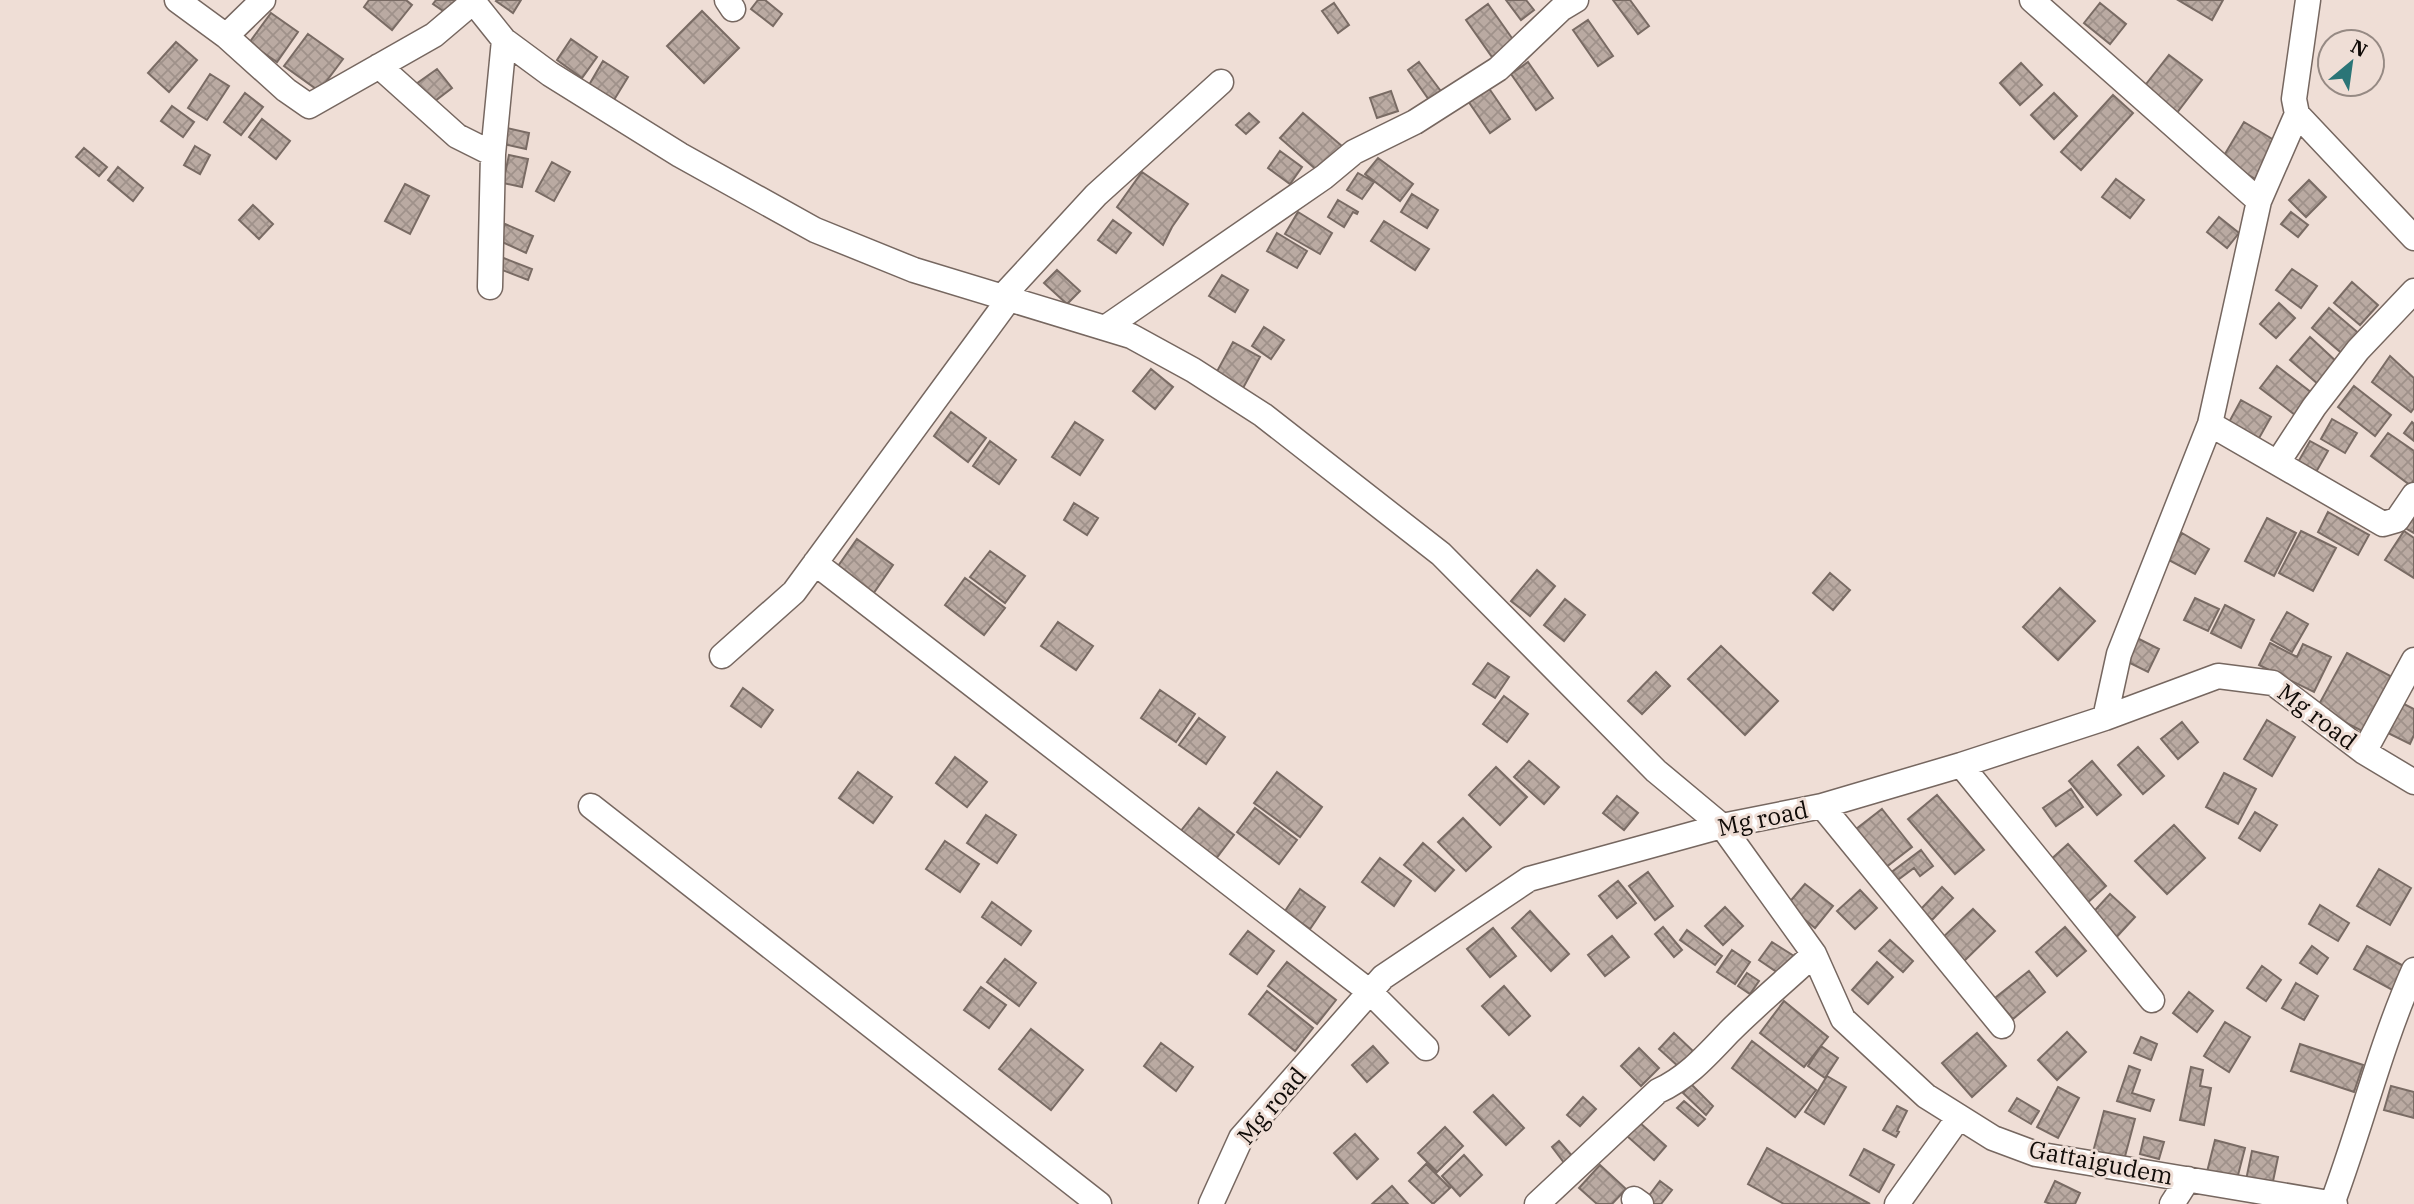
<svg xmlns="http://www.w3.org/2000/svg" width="2414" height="1204" font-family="'IBM Plex Serif',serif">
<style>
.building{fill:url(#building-cross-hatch);stroke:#796b64;stroke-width:2}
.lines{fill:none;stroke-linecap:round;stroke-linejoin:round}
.minor-casing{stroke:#766760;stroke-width:27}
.minor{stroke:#fff;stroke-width:24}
.labels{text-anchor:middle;stroke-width:6;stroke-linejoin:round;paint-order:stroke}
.street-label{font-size:24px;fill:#100b08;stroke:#efded6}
</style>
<defs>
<pattern id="building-cross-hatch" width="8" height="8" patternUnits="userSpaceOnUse" patternTransform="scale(1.75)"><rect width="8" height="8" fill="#baaaa2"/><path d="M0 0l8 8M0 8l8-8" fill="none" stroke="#9f918a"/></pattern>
</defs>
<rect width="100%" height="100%" fill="#efded6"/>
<path class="building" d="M369,0H406L412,5L392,30L364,7Z
M436,0H464L452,17L433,4Z
M497,0H521L513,13L496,1Z
M758,0H765L782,14L773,26L751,9Z
M1506,0H1526L1534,10L1521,20Z
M1613,0H1630L1649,26L1638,34Z
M2178,0H2223L2212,20Z
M1334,3L1349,25L1338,33L1322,11Z
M2100,3L2126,24L2110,44L2084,23Z
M1488,4L1514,41L1492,57L1466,20Z
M702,11L739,48L704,83L667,46Z
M271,13L298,32L277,62L249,43Z
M1588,20L1613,56L1598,66L1573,30Z
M308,34L343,59L319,91L284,66Z
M571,39L597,57L582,78L557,60Z
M176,42L197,60L169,92L148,73Z
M2169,55L2202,80L2176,114L2143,88Z
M603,61L628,77L614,100L589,85Z
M1419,62L1446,98L1434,107L1408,70Z
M1528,62L1553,98L1536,110L1511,74Z
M2021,63L2042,85L2020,105L2000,83Z
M437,69L452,88L431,104L416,84Z
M210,74L229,86L207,120L188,108Z
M1486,84L1510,119L1490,133L1466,98Z
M1391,91L1398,111L1377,118L1370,98Z
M245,93L263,107L241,135L224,122Z
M2054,93L2077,116L2054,139L2031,115Z
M2113,95L2133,113L2081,170L2061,152Z
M172,106L194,122L183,137L161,121Z
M1249,113L1259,122L1246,134L1236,125Z
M1303,113L1342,146L1319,172L1280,138Z
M262,119L290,141L276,159L249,137Z
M2244,122L2279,143L2257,180L2222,159Z
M507,128L529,133L526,149L503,144Z
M195,146L210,155L200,174L184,165Z
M84,148L107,167L99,176L76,157Z
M1280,151L1302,167L1290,184L1268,168Z
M509,155L528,159L522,187L503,183Z
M1378,158L1413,184L1400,201L1365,174Z
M552,162L570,172L554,201L536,191Z
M118,167L143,188L133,201L108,180Z
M1142,172L1188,204L1172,227L1163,245L1117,207Z
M1358,173L1374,182L1362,199L1347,190Z
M2116,179L2144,200L2130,218L2102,197Z
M2309,180L2326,197L2306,217L2289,200Z
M405,184L429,196L410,234L385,221Z
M1412,194L1438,210L1427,228L1401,212Z
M1338,200L1358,212L1357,214L1353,212L1344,227L1328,217Z
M253,205L273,224L259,239L239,220Z
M1298,212L1332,233L1320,254L1285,234Z
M2291,212L2308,225L2298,237L2281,224Z
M2219,217L2239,233L2227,248L2207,232Z
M1113,220L1131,233L1116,253L1098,240Z
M1384,221L1429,249L1415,270L1371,241Z
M505,224L533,236L526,253L498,240Z
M1277,233L1307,251L1297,268L1267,251Z
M501,257L532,269L528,280L497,268Z
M2292,269L2317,286L2301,308L2276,290Z
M1057,270L1080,291L1067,304L1044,283Z
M1222,275L1248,290L1235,312L1209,296Z
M2352,282L2378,305L2360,325L2334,303Z
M2279,303L2295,318L2276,338L2260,324Z
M2329,308L2362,336L2345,356L2312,328Z
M1264,327L1284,340L1271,359L1252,346Z
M2310,337L2337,362L2318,384L2290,360Z
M1233,342L1260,357L1242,390L1215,375Z
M2390,356L2414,378V408L2411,412L2372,382Z
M2277,366L2316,396L2299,418L2260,388Z
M1151,369L1173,387L1155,409L1133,391Z
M2354,386L2391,415L2375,436L2338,407Z
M2241,400L2271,417L2258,440L2228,424Z
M951,412L986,438L968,462L934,436Z
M2332,419L2357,433L2345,453L2321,439Z
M1075,422L1103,440L1080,475L1052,457Z
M2412,422L2414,424V441L2404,433Z
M2388,433L2414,451V480L2410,485L2371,456Z
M990,441L1016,460L999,484L973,466Z
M2310,441L2328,451L2315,474L2297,464Z
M1074,503L1098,518L1087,535L1064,520Z
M2328,512L2369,535L2358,555L2318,532Z
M2414,514V533L2405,528Z
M2267,518L2296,533L2274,576L2245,561Z
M2301,531L2336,548L2313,591L2279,573Z
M2404,531L2414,538V578L2385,560Z
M2182,533L2209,549L2195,574L2167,559Z
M857,539L893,565L873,594L836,569Z
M990,551L1025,576L1005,603L970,577Z
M1537,570L1555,586L1530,616L1511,601Z
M1830,573L1850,590L1833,610L1813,593Z
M965,578L1005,608L984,635L945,605Z
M2060,588L2095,621L2058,660L2023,627Z
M2195,598L2219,609L2208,631L2184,620Z
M1565,599L1585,615L1564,641L1544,625Z
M2225,605L2254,620L2241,648L2211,633Z
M2287,612L2308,624L2292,652L2271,640Z
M1058,622L1093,646L1076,670L1041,646Z
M2137,638L2159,649L2148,672L2126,661Z
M2270,643L2297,657L2303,644L2331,657L2314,692L2259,665Z
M1721,646L1778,701L1745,735L1688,679Z
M2347,653L2398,680L2364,732L2317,708Z
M1488,663L1509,677L1495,698L1473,684Z
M1656,672L1670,686L1642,714L1628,701Z
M743,688L773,710L761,727L731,706Z
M1160,690L1195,714L1176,742L1141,718Z
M1504,696L1528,714L1507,742L1483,724Z
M2400,702L2414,709V735L2410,744L2386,732Z
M1199,718L1225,737L1206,764L1179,745Z
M2267,720L2295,737L2272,776L2244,759Z
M2182,722L2198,742L2178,759L2161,739Z
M2138,747L2164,776L2143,794L2118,765Z
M955,757L987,782L967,807L936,783Z
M1529,761L1559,787L1544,804L1514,777Z
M2092,761L2121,795L2097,815L2069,781Z
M1496,767L1527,797L1500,825L1469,795Z
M858,772L892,797L873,823L839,798Z
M1277,772L1322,807L1300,837L1254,803Z
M2224,773L2256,789L2238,824L2206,807Z
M2071,789L2083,807L2056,826L2043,808Z
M1937,795L1984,850L1955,874L1908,819Z
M1617,796L1638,813L1624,830L1603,813Z
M1199,808L1234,835L1212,864L1176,837Z
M1255,808L1297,840L1279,864L1237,832Z
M1882,809L1912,847L1881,871L1851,833Z
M2255,812L2277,825L2260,851L2239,838Z
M986,815L1016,835L997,863L967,843Z
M1463,818L1491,847L1466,871L1438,842Z
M2174,825L2205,858L2167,894L2135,861Z
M945,841L979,864L960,892L926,869Z
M1423,843L1454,870L1435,891L1404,865Z
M2068,844L2106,886L2086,904L2048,862Z
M1921,850L1933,866L1920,876L1914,868L1895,882L1889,874Z
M1380,858L1411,881L1394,906L1362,882Z
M2379,869L2411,888L2390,925L2357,906Z
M1648,872L1673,906L1655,920L1629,886Z
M1618,881L1636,903L1617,918L1599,896Z
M1805,884L1833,906L1815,928L1787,905Z
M1942,887L1953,898L1932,920L1921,909Z
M1300,889L1325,907L1310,929L1285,911Z
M1860,890L1877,908L1855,929L1837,911Z
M2110,894L2135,917L2112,942L2087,919Z
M992,902L1031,931L1021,945L982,917Z
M2320,905L2349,923L2338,941L2309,924Z
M1725,907L1743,926L1723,945L1705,926Z
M1973,909L1995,931L1961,964L1939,941Z
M1530,911L1569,954L1551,971L1512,928Z
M1663,927L1682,950L1674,957L1655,934Z
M2065,927L2086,951L2057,976L2036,952Z
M1493,928L1516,956L1490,977L1467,949Z
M1687,930L1722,956L1715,965L1680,940Z
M1248,931L1274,951L1257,974L1230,954Z
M1612,936L1629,957L1605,976L1588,955Z
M1890,940L1913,961L1903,972L1879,951Z
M1772,942L1794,956L1781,975L1759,960Z
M2312,946L2328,958L2317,974L2300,963Z
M2367,946L2409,969L2396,992L2354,969Z
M1732,950L1750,962L1735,984L1717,972Z
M1005,959L1036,983L1019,1006L987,982Z
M1287,962L1336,1000L1317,1024L1268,986Z
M1877,962L1893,977L1868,1004L1852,990Z
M2262,966L2281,980L2266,1001L2247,988Z
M2029,971L2045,992L2013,1019L1995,998Z
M1747,973L1759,981L1750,994L1738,986Z
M2296,983L2318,996L2304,1020L2282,1008Z
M1504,986L1530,1016L1509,1035L1482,1006Z
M981,987L1006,1005L989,1028L964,1010Z
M1267,991L1313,1028L1295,1051L1249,1014Z
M2189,992L2213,1011L2197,1032L2173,1013Z
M1784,1001L1828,1037L1804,1067L1760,1033Z
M2225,1022L2250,1037L2229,1072L2204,1056Z
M1031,1029L1083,1070L1051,1110L999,1069Z
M2067,1032L2086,1052L2057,1080L2038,1060Z
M1674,1033L1693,1051L1679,1067L1659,1049Z
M1977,1033L2006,1066L1972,1097L1942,1063Z
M2141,1037L2157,1044L2151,1060L2134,1053Z
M1752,1041L1816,1090L1795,1117L1732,1068Z
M1161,1043L1193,1067L1176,1091L1144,1066Z
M2300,1044L2363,1065L2354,1092L2291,1071Z
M1373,1046L1388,1063L1367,1082L1352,1065Z
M1821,1046L1838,1058L1825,1078L1808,1066Z
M1639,1048L1659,1068L1641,1086L1621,1066Z
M2129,1066L2140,1070L2132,1093L2154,1100L2150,1111L2117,1101Z
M2191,1067L2203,1070L2200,1086L2211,1088L2204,1125L2180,1120Z
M1827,1076L1846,1087L1824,1124L1805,1112Z
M1691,1084L1713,1106L1706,1115L1683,1093Z
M2391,1086L2414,1092V1118L2384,1110Z
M2058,1087L2079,1098L2058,1138L2037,1127Z
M1493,1095L1524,1128L1506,1145L1474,1112Z
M1583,1097L1596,1109L1580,1126L1567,1115Z
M2017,1098L2039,1111L2031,1124L2009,1111Z
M1684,1101L1705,1119L1698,1126L1677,1108Z
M1897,1106L1907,1111L1897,1131L1899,1132L1896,1137L1883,1130Z
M2104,1111L2135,1119L2124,1160L2093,1152Z
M1639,1122L1666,1146L1654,1160L1627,1136Z
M1445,1127L1463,1146L1437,1172L1418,1153Z
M1355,1134L1378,1159L1357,1179L1334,1153Z
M2144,1137L2164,1142L2159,1159L2140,1154Z
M2215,1140L2245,1148L2237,1179L2207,1172Z
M1559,1141L1573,1157L1565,1164L1552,1147Z
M1767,1148L1870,1204H1784L1748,1184Z
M1864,1149L1894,1165L1879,1192L1850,1175Z
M2252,1151L2278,1157L2272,1186L2246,1180Z
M1464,1155L1482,1175L1460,1196L1442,1176Z
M1426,1164L1450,1188L1433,1204L1409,1181Z
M1600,1165L1626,1189L1612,1204H1597L1579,1188Z
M1660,1181L1672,1190L1661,1204H1650L1645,1201Z
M2055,1181L2080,1193L2075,1204H2051L2045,1202Z
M1392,1186L1408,1204H1372Z"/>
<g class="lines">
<defs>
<path id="minor" d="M177,0L226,36L286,90L309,106L434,35L473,2
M472,0L504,40L550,74L680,155L815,230L914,270L1131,336L1193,370L1263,415L1441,554L1656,771L1722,826L1814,954L1843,1019L1926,1096L1993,1138L2036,1154L2335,1204
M727,0L733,9
M2032,0L2259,201
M226,36L263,0
M379,66L457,136L493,154
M2297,114L2414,238
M490,287L493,154L504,40
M1002,297L1096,195L1221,82
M1105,328L1324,177L1354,152L1415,122L1498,69L1561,9L1576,0
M2210,424L2383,524L2397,520L2414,495
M2278,462L2314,407L2358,350L2414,291
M815,563L1370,992L1426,1048
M722,656L794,592L1009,299
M2105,718L2119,654L2210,424L2259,201L2297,114L2294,99L2308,0
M2364,752L2414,660
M1961,765L2152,1000
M591,806L1099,1204
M1822,806L2002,1026
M1634,1199L1641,1204
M1211,1204L1241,1138L1383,977L1529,879L1722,826L1822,806L1961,765L2105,718L2218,676L2273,683L2364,752L2414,782
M1537,1204L1658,1091C1687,1078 1707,1055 1729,1032C1756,1005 1786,980 1814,954
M1897,1204L1959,1117
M2172,1204L2188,1179
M2332,1204C2361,1127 2380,1046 2414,970"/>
</defs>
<use href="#minor" class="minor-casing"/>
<use href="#minor" class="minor"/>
</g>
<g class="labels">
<g class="street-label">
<text transform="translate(2317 717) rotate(37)" y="8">Mg road</text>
<text transform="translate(1763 819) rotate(-12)" y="8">Mg road</text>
<text transform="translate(1272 1106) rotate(-50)" y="8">Mg road</text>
<text transform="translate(2101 1163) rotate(11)" y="8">Gattaigudem</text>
</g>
</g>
<g transform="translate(2351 63) rotate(29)"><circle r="33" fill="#efded6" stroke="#968a84" stroke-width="2"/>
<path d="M0-5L12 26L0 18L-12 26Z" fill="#2b7577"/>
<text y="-10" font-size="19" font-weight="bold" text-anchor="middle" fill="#100b08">N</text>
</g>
</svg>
